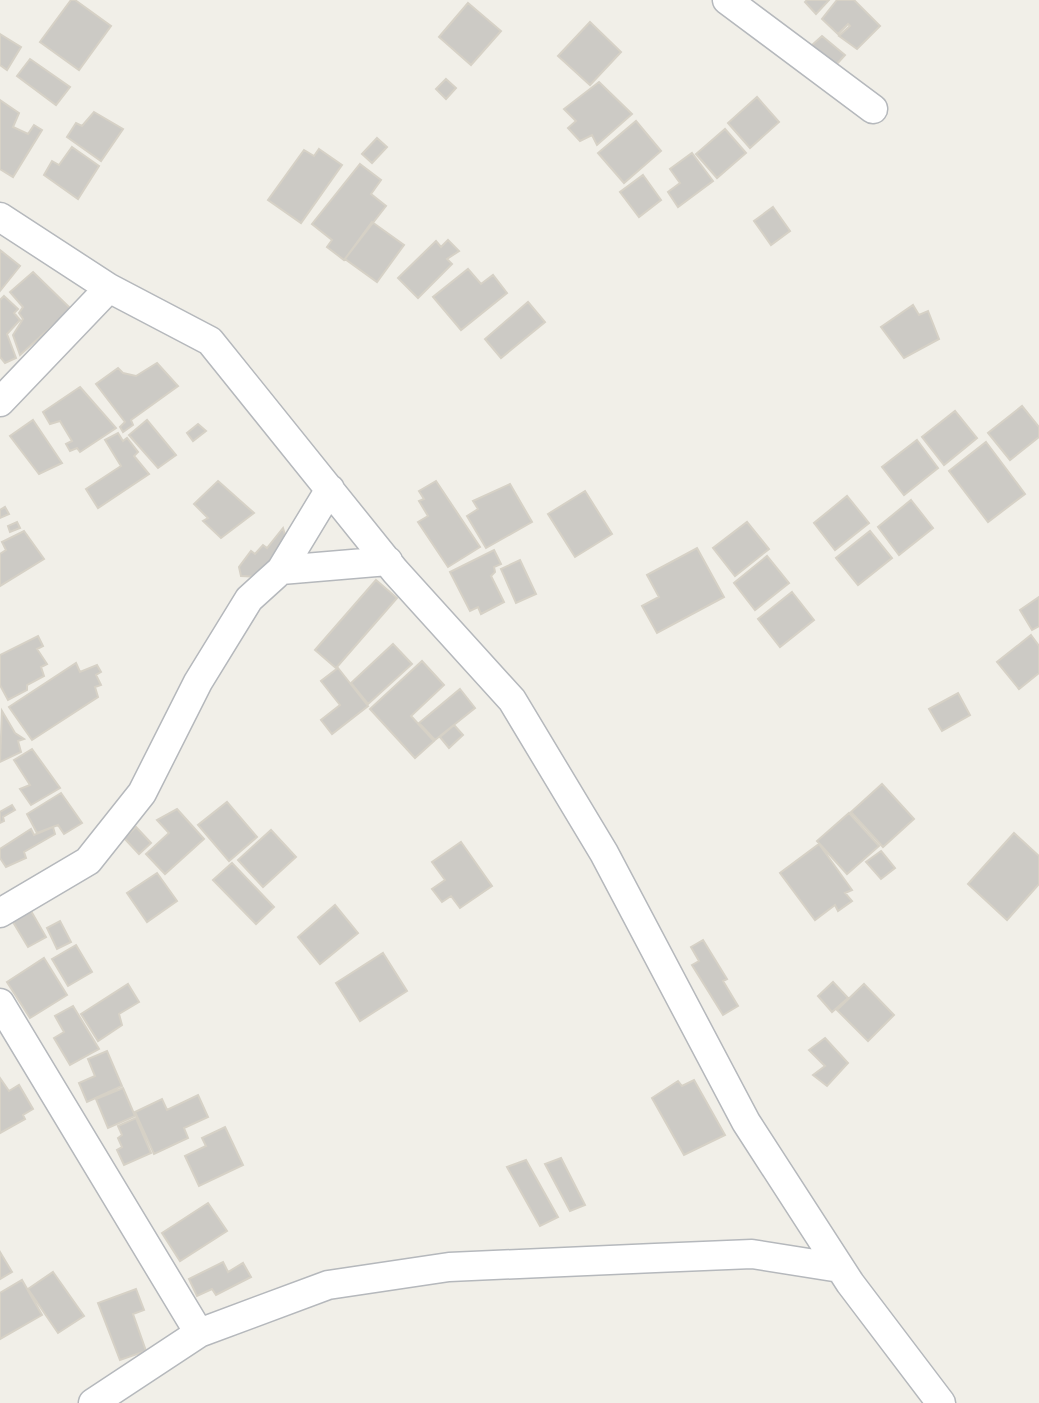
<svg xmlns="http://www.w3.org/2000/svg" width="1039" height="1403" font-family="'Varela Round',sans-serif">
<style>
.building{fill:#cccac5;stroke:#d6d1c6;stroke-width:2}
.lines{fill:none;stroke-linecap:round;stroke-linejoin:round}
.minor-casing{stroke:#b5b8bc;stroke-width:31}
.minor{stroke:#fff;stroke-width:28}
</style>
<rect width="100%" height="100%" fill="#f1efe8"/>
<path class="building" d="M71,0H75L111,26L79,70L40,42Z
M807,0H829L816,14L805,2Z
M837,0H854L880,26L857,49L839,36L850,26L848,24L838,34L822,19Z
M468,3L501,31L471,65L439,37Z
M590,22L621,52L590,85L558,56Z
M0,34L21,47L7,70L0,65Z
M822,36L845,55L835,66L811,46Z
M30,59L70,87L56,105L17,76Z
M446,79L456,88L446,99L436,89Z
M599,82L632,114L597,145L592,135L580,141L568,128L576,121L564,109Z
M757,97L779,122L750,148L728,123Z
M0,100L19,113L13,127L28,134L34,125L42,130L13,177L0,169Z
M94,112L123,129L101,161L67,137L76,123L82,126Z
M636,121L661,151L624,183L598,153Z
M725,129L746,153L717,178L696,154Z
M377,138L387,147L372,163L362,154Z
M72,147L99,166L78,199L44,175L52,161L59,165Z
M319,149L342,165L301,223L268,200L304,150L314,156Z
M692,153L713,181L678,207L668,192L680,183L670,169Z
M360,164L381,180L371,194L386,206L344,260L327,247L332,240L312,224Z
M643,175L661,200L639,217L620,192Z
M773,207L790,231L771,245L754,221Z
M372,222L404,245L377,282L345,259Z
M448,240L459,251L447,259L452,264L418,298L398,278L436,241L441,247Z
M0,250L20,266L0,291Z
M468,269L481,284L493,275L507,293L461,330L433,297Z
M33,272L71,309L20,355L13,335L23,319L19,313L23,307L10,292Z
M4,296L18,309L14,313L20,320L7,334L16,358L5,363L0,357V300Z
M528,302L545,322L501,358L485,339Z
M913,305L919,315L928,311L939,339L904,358L881,327Z
M157,363L178,386L131,420L133,425L123,432L120,427L125,422L96,384L118,368L123,373L136,376Z
M80,387L116,428L80,452L77,448L70,451L66,444L72,441L60,421L50,424L43,412Z
M1022,406L1039,427V437L1010,460L988,433Z
M955,411L977,438L944,465L922,437Z
M33,420L62,463L39,474L10,436Z
M147,420L176,455L158,468L129,435Z
M198,424L206,431L193,441L187,433Z
M118,433L123,441L127,438L138,452L134,456L149,474L98,508L86,489L121,466L105,440Z
M917,440L938,468L904,495L882,467Z
M986,442L1025,494L988,522L949,471Z
M218,481L254,513L221,538L203,521L208,518L194,504Z
M436,481L480,547L448,567L418,522L428,516L419,501L424,499L419,491Z
M510,484L532,522L486,548L467,516L478,509L473,501Z
M585,491L612,534L575,557L548,514Z
M847,496L869,523L835,550L814,523Z
M911,500L933,528L899,555L878,527Z
M5,507L9,514L0,518V510Z
M17,522L20,528L10,532L8,526Z
M747,522L769,549L735,576L713,548Z
M283,528L289,548L262,577L241,576L239,567L251,551L255,554L263,545L267,548Z
M24,531L44,559L0,586V554L6,550L2,542Z
M870,531L892,558L858,585L836,558Z
M697,548L724,597L657,633L642,606L659,597L647,575Z
M494,550L501,564L494,567L495,572L491,576L504,602L481,614L478,607L470,611L450,572Z
M767,556L789,583L755,610L734,583Z
M520,560L536,594L516,603L501,569Z
M376,580L397,598L336,668L315,650Z
M792,592L814,620L780,647L758,619Z
M1039,597V626L1032,630L1020,610Z
M1031,635L1039,646V673L1019,689L997,662Z
M38,636L43,646L37,649L47,664L41,667L44,676L27,685V690L8,700L0,685V655Z
M393,644L412,664L368,704L351,683Z
M422,661L444,685L411,716L434,741L415,758L370,709Z
M76,663L80,672L97,665L101,672L96,675L101,685L95,687L98,697L32,740L9,707Z
M338,668L368,706L332,734L321,720L340,705L321,681Z
M460,689L475,708L435,740L419,723Z
M958,693L970,715L942,731L929,709Z
M2,711L15,733L24,739L18,741L21,752L0,762Z
M454,725L463,735L449,748L440,737Z
M32,749L60,788L31,805L20,789L30,785L14,760Z
M882,784L914,819L883,847L851,812Z
M61,793L82,823L64,834L58,825L37,833L27,814Z
M227,802L257,837L229,861L198,825Z
M12,805L15,810L3,817L4,821L0,823V812Z
M177,809L204,839L165,874L146,854L169,833L157,820Z
M849,813L879,846L847,874L817,841Z
M53,827L55,834L24,852L26,858L6,867L0,858V849L31,829L34,835Z
M136,827L151,843L139,854L124,838Z
M271,830L296,857L263,887L238,860Z
M1014,833L1039,856V884L1007,920L968,884Z
M461,842L492,886L460,908L451,896L442,902L432,889L445,880L432,862Z
M819,844L852,890L845,893L852,901L838,911L835,905L815,920L780,873Z
M881,851L895,868L881,879L866,862Z
M232,863L274,907L256,924L213,880Z
M157,873L177,901L147,922L127,893Z
M335,905L358,933L320,964L298,937Z
M31,911L46,937L28,947L13,922Z
M60,921L71,942L57,949L47,928Z
M703,940L727,979L723,981L738,1006L723,1015L692,965L699,961L691,947Z
M76,945L92,972L68,986L52,959Z
M383,953L407,991L360,1021L336,983Z
M44,958L67,995L30,1018L7,982Z
M833,982L848,998L832,1012L818,996Z
M128,984L139,1002L119,1014L122,1025L98,1041L81,1014Z
M864,984L894,1015L868,1041L837,1010Z
M73,1006L99,1049L70,1065L54,1038L64,1032L55,1016Z
M825,1038L848,1063L827,1086L813,1075L825,1066L809,1050Z
M107,1051L122,1086L87,1102L79,1083L95,1076L88,1059Z
M0,1078L9,1091L19,1085L33,1109L23,1115L25,1119L0,1133Z
M694,1080L725,1135L684,1155L652,1098L678,1081L682,1086Z
M123,1088L135,1116L108,1128L96,1099Z
M198,1095L208,1117L184,1128L188,1138L154,1154L135,1112L162,1099L167,1110Z
M136,1118L151,1153L124,1165L117,1150L122,1147L118,1138L122,1135L118,1126Z
M225,1127L243,1165L199,1186L185,1156L206,1146L202,1138Z
M561,1158L585,1205L570,1211L545,1164Z
M526,1160L558,1217L540,1226L507,1167Z
M208,1203L227,1231L180,1261L162,1233Z
M0,1252L12,1272L0,1279Z
M223,1262L228,1272L243,1263L251,1277L216,1295L212,1289L197,1296L189,1279Z
M53,1272L84,1316L58,1333L28,1289Z
M22,1280L42,1315L0,1339V1293Z
M136,1289L144,1310L133,1314L146,1351L120,1360L98,1303Z"/>
<g class="lines">
<defs>
<path id="minor" d="M727,0L873,109
M0,217L109,288L210,341L395,571L512,700L604,853L746,1122L850,1283L941,1403
M0,402L109,288
M281,570L388,561
M0,913L88,861L142,793L198,682L249,599L281,570L330,489
M0,1003L199,1333
M93,1403L199,1333L328,1285L449,1267L655,1258L752,1254L840,1268"/>
</defs>
<use href="#minor" class="minor-casing"/>
<use href="#minor" class="minor"/>
</g>
</svg>
